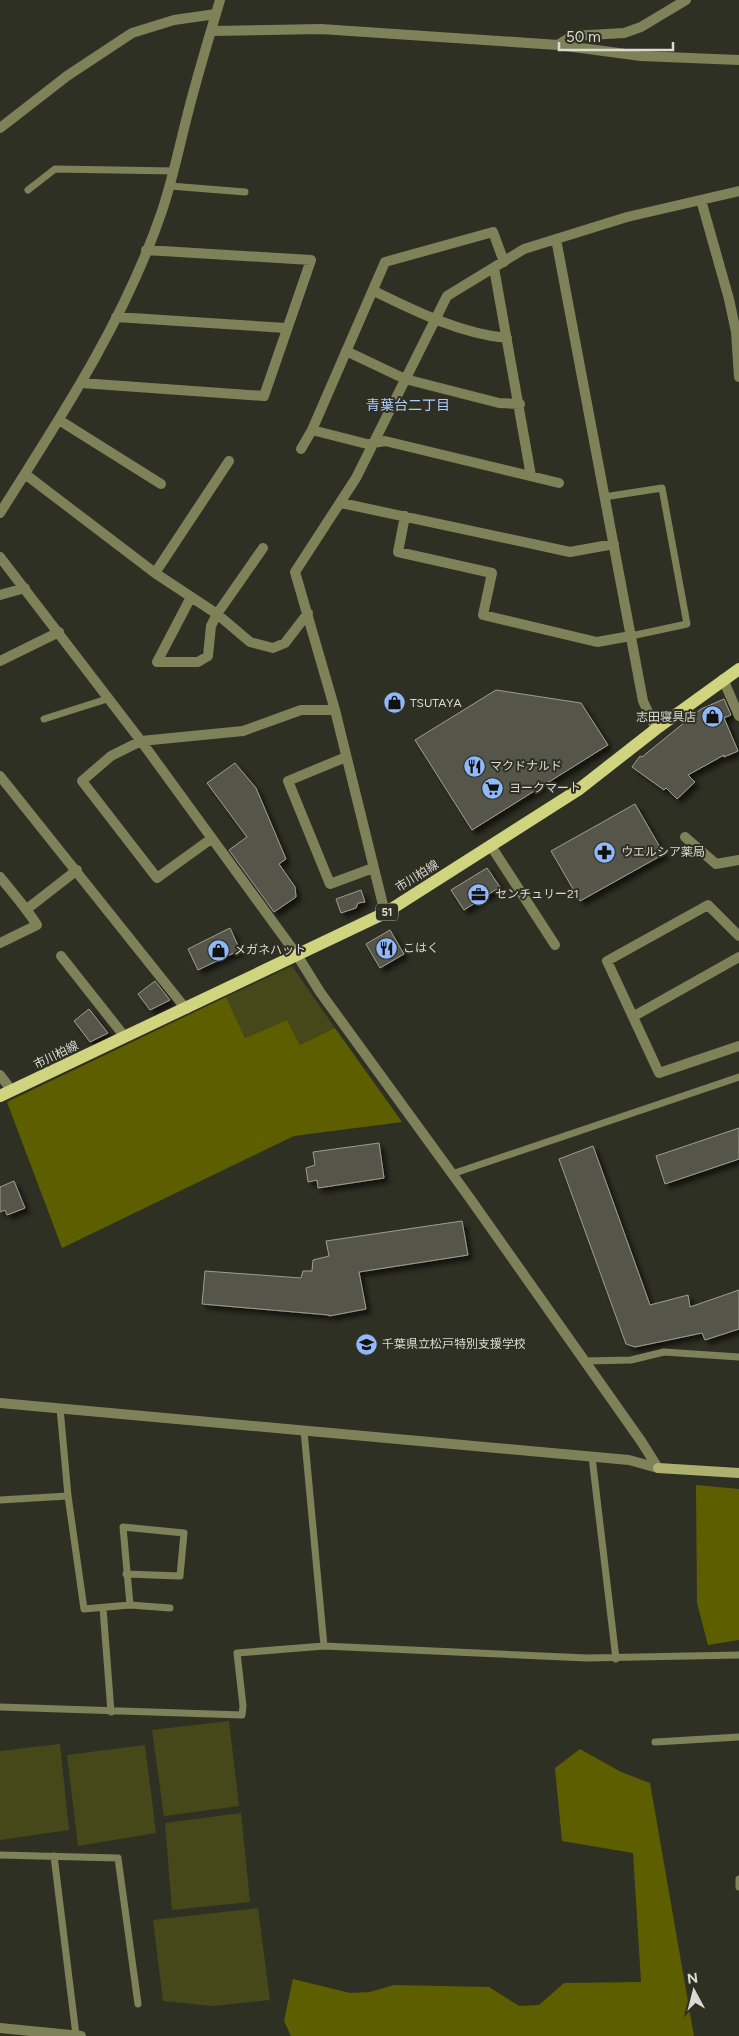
<svg xmlns="http://www.w3.org/2000/svg" width="739" height="2036" font-family="Figtree,'Noto Sans JP',sans-serif">
<style>
.green{fill:#47481a}
.forest{fill:#5d5e00}
.building{fill:#545549;stroke:#9d9e90;filter:url(#shadow)}
.lines{fill:none;stroke-linecap:round;stroke-linejoin:round}
.lane{stroke:#7f8159;stroke-width:7}
.street{stroke:#7f8159;stroke-width:10}
.secondary{stroke:#adb06e;stroke-width:10}
.primary{stroke:#d1d47e;stroke-width:12}
.labels{text-anchor:middle;stroke-width:4;stroke-linejoin:round;paint-order:stroke}
.shield{fill:#2f3024;stroke:#a7a79e;stroke-width:1}
.shield-label{font-size:11px;font-weight:bold;fill:#dadad3}
.poi-label{font-size:12px;fill:#dadad3;stroke:#2f3024;text-anchor:start}
.street-label{font-size:12px;fill:#dadad3;stroke:#2f3024}
.neighbourhood-label{font-size:14px;fill:#accbfe;stroke:#2f3024}
</style>
<defs>
<filter id="shadow"><feDropShadow dx="4.5" dy="4.5" stdDeviation="2.5" flood-color="#0009"/></filter>
</defs>
<rect width="100%" height="100%" fill="#2f3024"/>
<path class="green" d="M292,966L335,1028L300,1045L287,1020L245,1038L226,997Z
M229,1721L239,1806L164,1816L152,1730Z
M60,1744L69,1830L0,1840V1751Z
M145,1745L156,1833L78,1846L67,1755Z
M241,1813L250,1902L172,1910L165,1823Z
M258,1908L270,2000L213,2006L163,2001L153,1920Z"/>
<path class="forest" d="M226,997L245,1038L287,1020L300,1045L335,1028L402,1122L294,1136L62,1248L7,1102Z
M696,1485L739,1489V1640L708,1645L697,1603Z
M580,1749L621,1772L650,1783L694,2036H291L284,2021L293,1979L350,1993L370,1992L394,1985L489,1987L519,2006L539,2005L564,1983L641,1982L633,1853L562,1841L555,1768Z"/>
<path class="building" d="M496,690L581,703L608,745L472,830L415,740Z
M724,699L731,715L724,718L738,751L724,757V755L688,775L695,782L677,799L666,788L664,790L632,767L640,756L642,757L701,709Z
M235,763L256,788L286,859L279,864L295,887L296,897L274,912L229,850L247,837L207,783Z
M635,804L664,854L580,901L551,851Z
M487,868L500,887L464,910L451,890Z
M361,890L365,902L358,903L356,908L341,913L336,899Z
M230,928L240,950L198,970L188,949Z
M390,930L404,954L380,968L366,944Z
M155,981L170,1000L150,1010L138,994Z
M89,1009L108,1033L90,1042L74,1021Z
M739,1128V1159L665,1184L656,1156Z
M379,1143L384,1178L318,1188L317,1180L308,1182L306,1168L315,1165L313,1152Z
M593,1146L650,1305L688,1295L690,1307L739,1290V1329L705,1340L702,1333L635,1347L626,1344L559,1159Z
M14,1181L25,1208L7,1215L5,1210L0,1212V1187Z
M462,1221L468,1255L359,1272L366,1309L329,1316V1315L202,1304L205,1271L301,1278L303,1271H312L313,1260L329,1256L326,1241Z"/>
<g class="lines">
<path class="lane" d="M170,186L245,192
M28,190L55,169L174,171
M604,497L662,488L687,624L631,636
M44,719L107,699
M452,1174L739,1077
M585,1361L631,1360L664,1352L739,1357
M60,1408L68,1496L84,1609L130,1605L170,1608
M304,1431L324,1646
M592,1457L616,1659
M0,1500L68,1496
M126,1574L180,1576L184,1533L123,1527L130,1605
M103,1608L111,1712
M0,1707L242,1715L243,1706L237,1653L324,1646L587,1658L739,1655
M655,1742L739,1737
M0,1855L118,1858L138,2004
M54,1856L76,2035
M739,1879V1887"/>
<path class="street" d="M211,31L321,29L558,45L641,56L739,60
M558,45L572,36L624,33L641,27L686,0
M0,128L67,76L132,33L174,20L216,14
M701,200L729,299L736,332L739,377
M556,239L643,701L656,729
M494,268L531,476
M374,291C415,311 461,334 507,338
M116,317L286,328
M346,351L405,379L499,403L520,404
M81,383L264,396L311,260L146,250
M59,420L161,484
M312,430L367,444L385,441L559,483
M301,449L312,430L385,262L493,232L504,262
M25,474L155,573L217,614L250,642L273,648L285,643L308,613
M341,503L570,552L614,544
M0,513C61,417 125,320 162,211C174,175 181,138 191,101C200,67 210,34 220,0
M405,516L398,552L492,573L483,615L597,642L631,636
M0,557L141,741L297,955L320,992L469,1197L641,1441L658,1468
M155,573L229,461
M0,595L25,588
M191,597L157,662H198L208,656L211,626L217,614L263,548
M0,661L59,632
M723,679L739,716
M346,757L288,781L330,884L373,868
M0,776L186,1009
M685,837L716,864L739,860
M211,839L157,878L82,781L111,756L141,741L243,731L301,710H335
M491,846L555,945
M0,877C13,893 26,908 37,925L0,943
M27,909L77,870
M385,913L335,710L295,572L356,478L447,296L524,249L627,217L739,191
M739,936L708,905L607,961L659,1073L739,1046
M61,956L125,1037
M634,1016L739,957
M0,1075L12,1091
M0,1403L629,1460L658,1468
M0,2028L81,2036"/>
<path class="secondary" d="M658,1468L739,1473"/>
<path class="primary" d="M0,1096L385,913L578,790L656,729L739,669"/>
</g>
<defs>
<symbol id="shop-disc" viewBox="-11 -11 22 22"><circle r="9.5" fill="#8fb8fd" stroke="#2f3024"/><path d="M-5-2.5h2.3a2.7 3.5 0 0 1 5.4 0H5L5.5 6h-11ZM-1.5-2.5h3a1.5 2.3 0 0 0-3 0Z" fill="#111"/></symbol>
<symbol id="restaurant-disc" viewBox="-11 -11 22 22"><circle r="9.5" fill="#8fb8fd" stroke="#2f3024"/><path d="M-5-6h1v4h1v-4h1v4h1v-4h1v5L-1.5 .5V6h-2V.5L-5-1ZM5-6V6H3V1.5H1.5Q1.5-4 5-6Z" fill="#111"/></symbol>
<symbol id="supermarket-disc" viewBox="-11 -11 22 22"><circle r="9.5" fill="#8fb8fd" stroke="#2f3024"/><path d="M-6-5.5h2.5l.6 2H6L4.5 2H-2.5L-4.4-4H-6ZM-1.5 3.2a1.3 1.3 0 1 0 .1 0ZM3 3.2a1.3 1.3 0 1 0 .1 0Z" fill="#111"/></symbol>
<symbol id="pharmacy-disc" viewBox="-11 -11 22 22"><circle r="9.5" fill="#8fb8fd" stroke="#2f3024"/><path d="M-2-6h4v4h4v4h-4v4h-4v-4h-4v-4h4Z" fill="#111"/></symbol>
<symbol id="office-disc" viewBox="-11 -11 22 22"><circle r="9.5" fill="#8fb8fd" stroke="#2f3024"/><path d="M-6-3h4V-5.5h4V-3h4V5H-6ZM-1-4.5V-3h2v-1.5ZM-6 0V1H6V0Z" fill="#111"/></symbol>
<symbol id="school-disc" viewBox="-11 -11 22 22"><circle r="9.5" fill="#8fb8fd" stroke="#2f3024"/><path d="M0-5L7-2L0 1L-7-2ZM-4 1L0 2.5L4 1V4Q0 6-4 4Z" fill="#111"/></symbol>
</defs>
<g fill-rule="evenodd">
<use href="#shop-disc" x="382" y="690" width="25" height="25"/>
<use href="#shop-disc" x="700" y="704" width="25" height="25"/>
<use href="#restaurant-disc" x="462" y="754" width="25" height="25"/>
<use href="#supermarket-disc" x="480" y="776" width="25" height="25"/>
<use href="#pharmacy-disc" x="592" y="840" width="25" height="25"/>
<use href="#office-disc" x="466" y="882" width="25" height="25"/>
<use href="#restaurant-disc" x="374" y="936" width="25" height="25"/>
<use href="#shop-disc" x="206" y="938" width="25" height="25"/>
<use href="#school-disc" x="354" y="1332" width="25" height="25"/>
</g>
<g class="labels">
<rect class="shield" x="376" y="903.5" width="22" height="17" rx="4"/>
<g class="shield-label">
<text x="387" y="916">51</text>
</g>
<g class="poi-label">
<text x="410" y="707">TSUTAYA</text>
<text x="696" y="721" text-anchor="end">志田寝具店</text>
<text x="490" y="770">マクドナルド</text>
<text x="509" y="792">ヨークマート</text>
<text x="621" y="856">ウエルシア薬局</text>
<text x="495" y="898">センチュリー21</text>
<text x="403" y="952">こはく</text>
<text x="234" y="954">メガネハット</text>
<text x="382" y="1348">千葉県立松戸特別支援学校</text>
</g>
<g class="street-label">
<text transform="translate(417 876) rotate(-32)" y="4">市川柏線</text>
<text transform="translate(56 1055) rotate(-26)" y="4">市川柏線</text>
</g>
<g class="neighbourhood-label">
<text x="408" y="410">青葉台二丁目</text>
</g>
</g>
<g transform="translate(694 1991) rotate(353)" stroke="#2f3024" stroke-width="4" paint-order="stroke">
<path d="M0-4L9 19L0 12L-9 19Z" fill="#dadad3"/>
<text y="-8" font-size="14" font-weight="bold" text-anchor="middle" fill="#dadad3">N</text>
</g>
<path d="M559 42v8h114v-8" fill="none" stroke="#dadad3" stroke-width="2.5"/>
<text x="566" y="42" font-size="15" fill="#dadad3" stroke="#2f3024" stroke-width="4" paint-order="stroke">50 m</text>
</svg>
